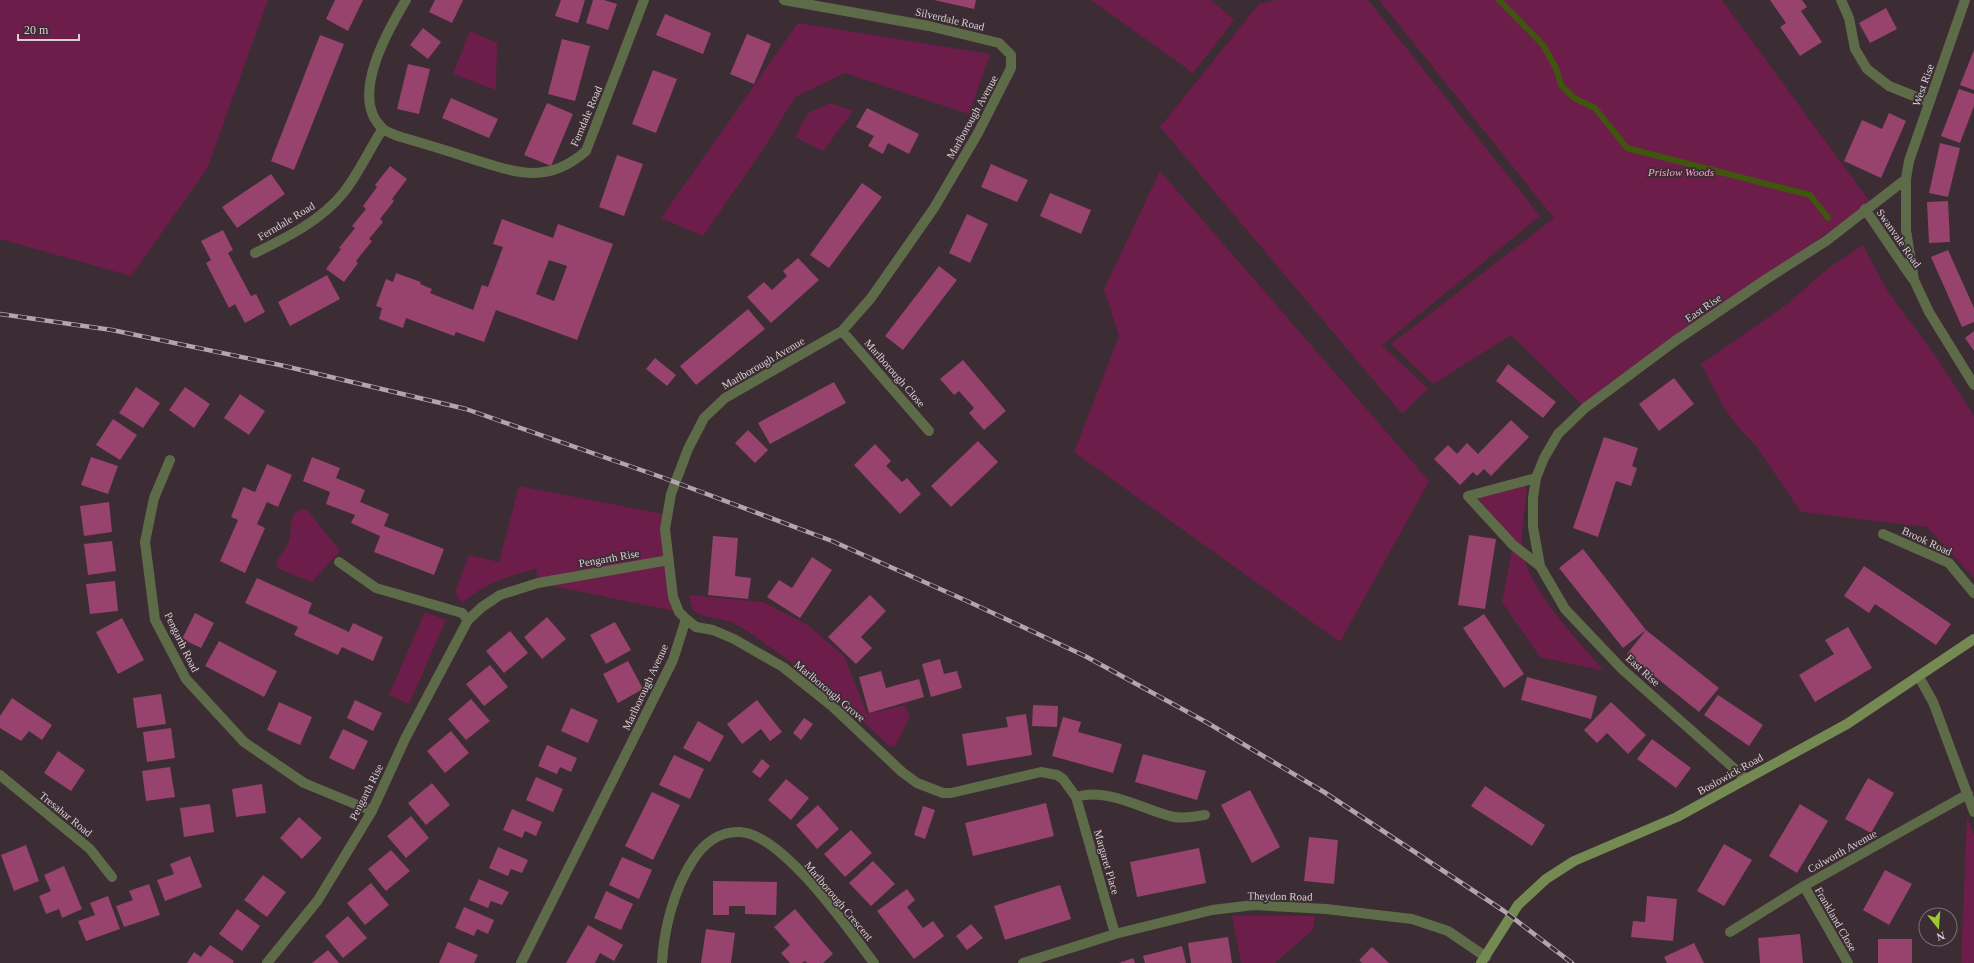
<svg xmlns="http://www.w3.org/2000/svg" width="1974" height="963" font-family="Georgia,serif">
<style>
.green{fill:#6d1d49}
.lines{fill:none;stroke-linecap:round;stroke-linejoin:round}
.stream{stroke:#40560e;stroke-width:6}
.building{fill:#97436d;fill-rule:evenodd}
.street{stroke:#5d6b48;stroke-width:10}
.secondary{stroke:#758a52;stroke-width:10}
.rail-casing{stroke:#b0a6ab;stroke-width:4.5}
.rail{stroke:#3b2d33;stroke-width:3;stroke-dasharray:9;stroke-linecap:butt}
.labels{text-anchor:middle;stroke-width:3.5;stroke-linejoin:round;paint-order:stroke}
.street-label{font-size:11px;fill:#d8cfd3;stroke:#3b2d33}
.park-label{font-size:11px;font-style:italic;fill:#fea0cb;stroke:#3b2d33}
</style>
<rect width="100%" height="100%" fill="#3b2d33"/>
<path class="green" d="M0,0H268L207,169L131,276L0,239Z
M1091,0H1211L1234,20L1193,73Z
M1277,0H1368L1540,216L1382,345L1428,389L1402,414L1160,127L1259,4Z
M1379,0H1722L1870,202L1585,408L1511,335L1433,384L1391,344L1554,218Z
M798,23L990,54L969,114L845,73L795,97L764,148L703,236L661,218Z
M470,31L497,43L496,90L453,74Z
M830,103L853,111L823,151L795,137L808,113Z
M1160,171L1429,481L1340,642L1074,452L1119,336L1104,289Z
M1863,245L1888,292L1939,361L1974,416V578L1927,527L1801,512L1754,443L1742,432L1724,408L1701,364L1786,305L1827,269Z
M1527,485C1526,505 1521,526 1522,546C1525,587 1578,640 1604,671L1540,657L1502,602L1514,540L1477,497Z
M519,486L667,515L679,612L538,583L536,569C508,576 485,583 463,603L457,597L456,590L469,555L499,562Z
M303,509L308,511L340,551L312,582C301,577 288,575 277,567V560C282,555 286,548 289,541C294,527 284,516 303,509Z
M689,595L763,602L808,625L844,656L867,714L905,705L910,717L895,746L890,747C852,710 813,676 770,647C758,639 746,629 733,623C720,617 705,619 693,611Z
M425,612L446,620L409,704L389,695Z
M1967,817L1974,835V963H1961Z
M1232,916H1315L1313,930L1275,963H1241Z"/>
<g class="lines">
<path class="stream" d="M1499,0L1543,45L1556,68L1561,85L1574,98L1595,108L1627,148L1810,195L1828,218"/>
</g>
<path class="building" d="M335,0H363L348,31L326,19Z
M435,0H463L452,23L429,12Z
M561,0H585L578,23L555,16Z
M593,0H604L617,4L608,30L586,23Z
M934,0H976L974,9Z
M1770,0H1802L1807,7L1801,11L1822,42L1800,56L1780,27L1786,23Z
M1886,8L1897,29L1870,43L1859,23Z
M665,14L711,33L703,54L656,35Z
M423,28L441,42L428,59L410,45Z
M747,34L771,44L754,84L730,74Z
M320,35L344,44L294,170L271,161Z
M562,39L590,46L575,101L548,94Z
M1974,50V90L1960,85Z
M408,64L430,69L419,114L397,109Z
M653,70L677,79L656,133L632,124Z
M1959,89L1974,94V106L1960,143L1941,136Z
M451,98L498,119L489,138L442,118Z
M547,103L573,114L551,166L524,155Z
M867,108L919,134L909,154L888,143L883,154L868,146L874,136L856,127Z
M1889,113L1906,121L1881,178L1844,161L1862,120L1882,129Z
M1940,143L1960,148L1948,197L1929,193Z
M617,155L643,164L624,216L599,207Z
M991,164L1028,180L1017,202L981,187Z
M390,166L407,179L392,199L394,201L380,219L383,222L369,239L372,241L356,261L358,263L344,282L326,269L341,249L339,248L355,228L352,226L366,209L363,206L377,187L375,185Z
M271,174L285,194L237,228L222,207Z
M862,183L882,197L829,268L810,255Z
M1050,193L1091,210L1081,234L1040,216Z
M1948,201L1950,242L1929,243L1927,202Z
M967,214L988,224L970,263L949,253Z
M502,219L553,238L558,224L613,244L577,340L496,310L484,342L456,332L454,336L406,318L403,328L379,319L382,308L376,306L386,279L393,282L396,273L421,282L420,284L432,289L430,293L473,310L482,285L488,287L503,247L493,244ZM549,260L567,266L554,301L536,294Z
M223,230L233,250L228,253L251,296L256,294L265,312L245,323L235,304L229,308L206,263L211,260L201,241Z
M1948,250L1974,308V322L1962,327L1931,257Z
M798,258L819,280L771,323L747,297L764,282L772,290L787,276L783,271Z
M939,266L957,280L903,350L885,336Z
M327,275L340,299L290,326L278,302Z
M748,309L765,329L696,385L680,366Z
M1974,331V351L1965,338Z
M655,358L676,375L667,386L646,369Z
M963,360L1006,411L984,430L969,413L974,408L959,391L954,395L940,379Z
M1508,364L1556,402L1543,418L1496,381Z
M1674,378L1694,404L1659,431L1639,404Z
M834,382L846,403L770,444L758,423Z
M136,387L160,403L143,428L119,413Z
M185,387L210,404L194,428L169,410Z
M240,394L265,411L249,435L224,418Z
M113,419L137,435L120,460L96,445Z
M1511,420L1529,437L1491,476L1484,469L1477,476L1473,472L1460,485L1434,459L1448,445L1457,454L1467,443L1478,454Z
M748,430L768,450L755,463L735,443Z
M1604,437L1638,448L1632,466L1637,468L1631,486L1616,481L1598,537L1573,528Z
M978,441L998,462L951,507L931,486Z
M875,444L891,461L886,466L902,482L907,478L921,494L900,514L854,465Z
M91,457L118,466L108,494L81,485Z
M312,457L340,468L336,478L365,490L360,502L389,514L384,526L444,549L434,575L374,552L380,536L351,523L355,515L326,504L330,492L303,481Z
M267,464L292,475L278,507L267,502L257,524L265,528L245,573L220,561L238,520L231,517L243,487L255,492Z
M109,502L112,532L84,536L80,506Z
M1469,535L1496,539L1485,609L1458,605Z
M713,536L738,538L735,576L751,578L748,599L708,595Z
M112,541L116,571L88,575L84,544Z
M1583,549L1646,630L1719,688L1699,712L1627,654L1646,630L1623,648L1559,568Z
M812,557L832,570L800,618L767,597L779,580L792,588Z
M1864,566L1951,624L1936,645L1875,604L1869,613L1844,596Z
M257,578L312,603L308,613L349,632L353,623L383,637L373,661L342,647L338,655L294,635L298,627L245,603Z
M115,581L118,611L90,614L86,584Z
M870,595L886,611L861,637L872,648L856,664L828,637Z
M195,613L214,623L201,648L182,639Z
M1484,614L1524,674L1504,688L1463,628Z
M547,617L566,639L542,659L524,637Z
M122,618L144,660L118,674L96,632Z
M615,622L631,650L606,664L590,635Z
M1848,627L1872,668L1815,702L1799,675L1834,654L1825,640Z
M510,631L528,653L504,673L486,651Z
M219,641L277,671L264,697L205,666Z
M940,659L944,674L957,671L962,688L931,697L922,664Z
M628,661L643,689L618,703L603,674Z
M490,665L508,687L484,706L466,684Z
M881,671L886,688L919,679L924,697L869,713L859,677Z
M1527,677L1597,696L1591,719L1521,700Z
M161,694L166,724L137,728L133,698Z
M1718,695L1763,725L1749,746L1704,715Z
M12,698L52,725L42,740L29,731L21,741L0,728V716Z
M471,699L490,721L466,740L448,719Z
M355,700L382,713L373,731L347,718Z
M757,700L782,732L770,741L761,729L742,744L727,724Z
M279,702L312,717L300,745L267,730Z
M1611,702L1646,735L1628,754L1607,733L1597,743L1584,730Z
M1033,705L1058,706L1057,727L1032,726Z
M571,708L598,720L588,743L561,731Z
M1026,714L1032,755L967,766L962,734L1008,727L1006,717Z
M1063,717L1081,722L1078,732L1122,744L1113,773L1052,756Z
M804,718L813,724L801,740L793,733Z
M698,721L724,736L710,762L683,748Z
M171,728L175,758L147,762L143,732Z
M343,729L368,741L354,770L329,758Z
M451,731L469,753L445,773L427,751Z
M1652,739L1691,768L1676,788L1637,759Z
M547,745L577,758L571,772L560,767L557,774L538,766Z
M58,751L85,770L71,791L44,773Z
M1143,754L1206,771L1197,800L1135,782Z
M674,755L704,769L690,799L659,785Z
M762,759L770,766L760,778L752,772Z
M170,767L175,797L146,801L142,771Z
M536,777L563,789L553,812L526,800Z
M1868,778L1894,793L1871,833L1845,819Z
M786,779L809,798L791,820L768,800Z
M432,783L450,805L426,825L408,803Z
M262,784L266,813L236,817L232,789Z
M1485,786L1545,825L1532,846L1471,806Z
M1250,790L1280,847L1252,863L1221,805Z
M652,792L680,805L653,860L625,846Z
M1046,803L1054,836L973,856L965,823Z
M210,804L214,832L184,837L180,808Z
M1800,804L1828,821L1797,873L1769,856Z
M818,805L839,829L817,849L796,825Z
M923,806L935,810L925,839L914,835Z
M512,809L542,822L536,836L525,831L522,838L503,830Z
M411,816L429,838L406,858L387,836Z
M299,817L322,838L302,859L280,838Z
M851,830L872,853L845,877L824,854Z
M1309,837L1338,840L1334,884L1304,881Z
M1724,844L1752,860L1724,906L1697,891Z
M26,845L39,881L14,891L1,855Z
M498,847L528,860L522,873L511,869L508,876L489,868Z
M1199,848L1206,883L1137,897L1130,862Z
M391,850L410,871L386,891L368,869Z
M190,856L202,887L165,901L157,880L174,874L170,864Z
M622,857L652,870L639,899L609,885Z
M873,861L895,884L871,906L849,883Z
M64,866L82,909L62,918L59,909L46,914L39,896L51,891L44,875Z
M1885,870L1912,884L1889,925L1863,910Z
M263,875L286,892L267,917L244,900Z
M479,879L509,892L502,905L491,901L488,908L469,900Z
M713,881L777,882L776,915L745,914V906H729V915H713Z
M371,883L389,905L365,925L347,903Z
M149,884L160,915L124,927L116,906L133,900L129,891Z
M1060,885L1071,919L1005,940L994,906Z
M907,889L915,900L907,907L923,928L933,921L944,936L914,959L877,911Z
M606,891L633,904L621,930L594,918Z
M108,896L120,929L86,941L78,921L95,915L90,903Z
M1647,896L1677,899L1673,941L1631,937L1633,921L1645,922Z
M464,907L494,920L488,934L477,929L474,936L455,928Z
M237,909L260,926L242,951L219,934Z
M795,909L833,954L823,963H807L805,961L802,963H790L781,953L790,945L774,927Z
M348,916L367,938L343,958L325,936Z
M971,924L983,938L967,950L956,936Z
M588,925L623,945L614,961L600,953L595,963H566Z
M706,929L735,933L731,963H701Z
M1800,934L1803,963H1760L1758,938Z
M1228,937L1232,963H1191L1188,943Z
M1878,939H1912V963H1878Z
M448,942L478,955L474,963H439Z
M1694,943L1704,963H1667L1664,957Z
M210,945L234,961L233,963H187L194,952L201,957Z
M1182,946L1186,963H1145L1143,956Z
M1372,947L1389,963H1362L1359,960Z
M328,950L339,963H312Z
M1133,958L1135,963H1119Z"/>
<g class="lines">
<path class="street" d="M406,0C388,30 349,97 382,128C386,132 393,134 398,136C421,143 443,149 466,157C512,171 545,187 586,151L644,0
M1841,0L1849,18L1855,49L1867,69L1889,86L1929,102
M1965,0L1909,161L1906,179V230L1914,280L1929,312L1974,385
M1865,209L1912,278
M255,253C286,238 322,220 344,192C359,173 369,150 382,130
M842,331L929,431
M170,460L154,498L145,542L155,620L186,679L244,742L304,783L372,811
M1536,478L1468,496L1513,545L1540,566
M1883,534L1949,563L1974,593
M339,562L376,588L462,613L468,620
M686,619L696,627L713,630L734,639L783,667L832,706L902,772L917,783L943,793H951L1041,772L1057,775L1063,779L1076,797C1108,787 1143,810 1174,817C1183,819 1196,816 1205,815
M1919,677L1933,702L1974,812
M0,775L90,849L112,877
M1746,779L1622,669L1565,609L1540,566L1533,527V498L1536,478L1544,458L1558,434L1585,408L1675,341L1768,278L1826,241L1906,179
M1076,797L1115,934
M1804,886L1848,963
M1730,932L1804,886L1968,794
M267,963L318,900L372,811L405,739L468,620L482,607L500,595L538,583L669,560
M521,963L673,660L686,619L679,612L673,597L665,529L671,494L688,449L704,418L725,398L842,331L871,298L934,208L978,133L1011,68V55L999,43L929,26L784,0
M662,963C664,928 674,889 693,860C704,843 720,831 740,832C783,834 849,930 874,963
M1023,963L1115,934L1212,910L1254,905L1326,909L1412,919L1448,931L1486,957"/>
<path class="secondary" d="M1481,963L1518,905L1546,879L1574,861L1677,817L1847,724L1974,639"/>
<defs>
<path id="rail" d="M0,314L112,330L280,365L466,409L664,478L832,541L967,601L1085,656L1206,722L1324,792L1504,911L1572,963"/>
</defs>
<use href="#rail" class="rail-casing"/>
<use href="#rail" class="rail"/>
</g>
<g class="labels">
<g class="street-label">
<text transform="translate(950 19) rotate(13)" y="4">Silverdale Road</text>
<text transform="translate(1923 85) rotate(-70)" y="4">West Rise</text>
<text transform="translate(586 116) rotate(-67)" y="4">Ferndale Road</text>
<text transform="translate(972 117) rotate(-61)" y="4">Marlborough Avenue</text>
<text transform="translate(286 221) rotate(-31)" y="4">Ferndale Road</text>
<text transform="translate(1899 238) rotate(55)" y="4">Swanvale Road</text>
<text transform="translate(1703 308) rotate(-34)" y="4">East Rise</text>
<text transform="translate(763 363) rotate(-30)" y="4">Marlborough Avenue</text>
<text transform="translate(895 373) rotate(49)" y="4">Marlborough Close</text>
<text transform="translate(1927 541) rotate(25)" y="4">Brook Road</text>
<text transform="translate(609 558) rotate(-10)" y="4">Pengarth Rise</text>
<text transform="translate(182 642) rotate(64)" y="4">Pengarth Road</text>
<text transform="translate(1643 670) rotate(42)" y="4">East Rise</text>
<text transform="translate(645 687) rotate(-65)" y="4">Marlborough Avenue</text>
<text transform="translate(830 691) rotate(40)" y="4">Marlborough Grove</text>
<text transform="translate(1730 774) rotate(-29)" y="4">Boslowick Road</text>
<text transform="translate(366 792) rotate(-63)" y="4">Pengarth Rise</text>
<text transform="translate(66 814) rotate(39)" y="4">Tresahar Road</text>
<text transform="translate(1842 851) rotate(-29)" y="4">Colworth Avenue</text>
<text transform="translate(1107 862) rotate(74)" y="4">Margaret Place</text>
<text transform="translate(1280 896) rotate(1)" y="4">Theydon Road</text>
<text transform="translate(839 901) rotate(50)" y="4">Marlborough Crescent</text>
<text transform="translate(1836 919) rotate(60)" y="4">Frankland Close</text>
</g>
<g class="park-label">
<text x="1681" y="176">Prislow Woods</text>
</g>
</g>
<g transform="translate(1938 927) rotate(163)"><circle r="19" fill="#3b2d33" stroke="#7a6e73"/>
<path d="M0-3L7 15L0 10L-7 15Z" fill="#9cca32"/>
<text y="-6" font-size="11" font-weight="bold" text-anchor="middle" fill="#d8cfd3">N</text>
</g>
<path d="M18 34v6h61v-6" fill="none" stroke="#d8cfd3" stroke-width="2"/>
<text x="24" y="34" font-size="12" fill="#d8cfd3" stroke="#3b2d33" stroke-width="3" paint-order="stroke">20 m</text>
</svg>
